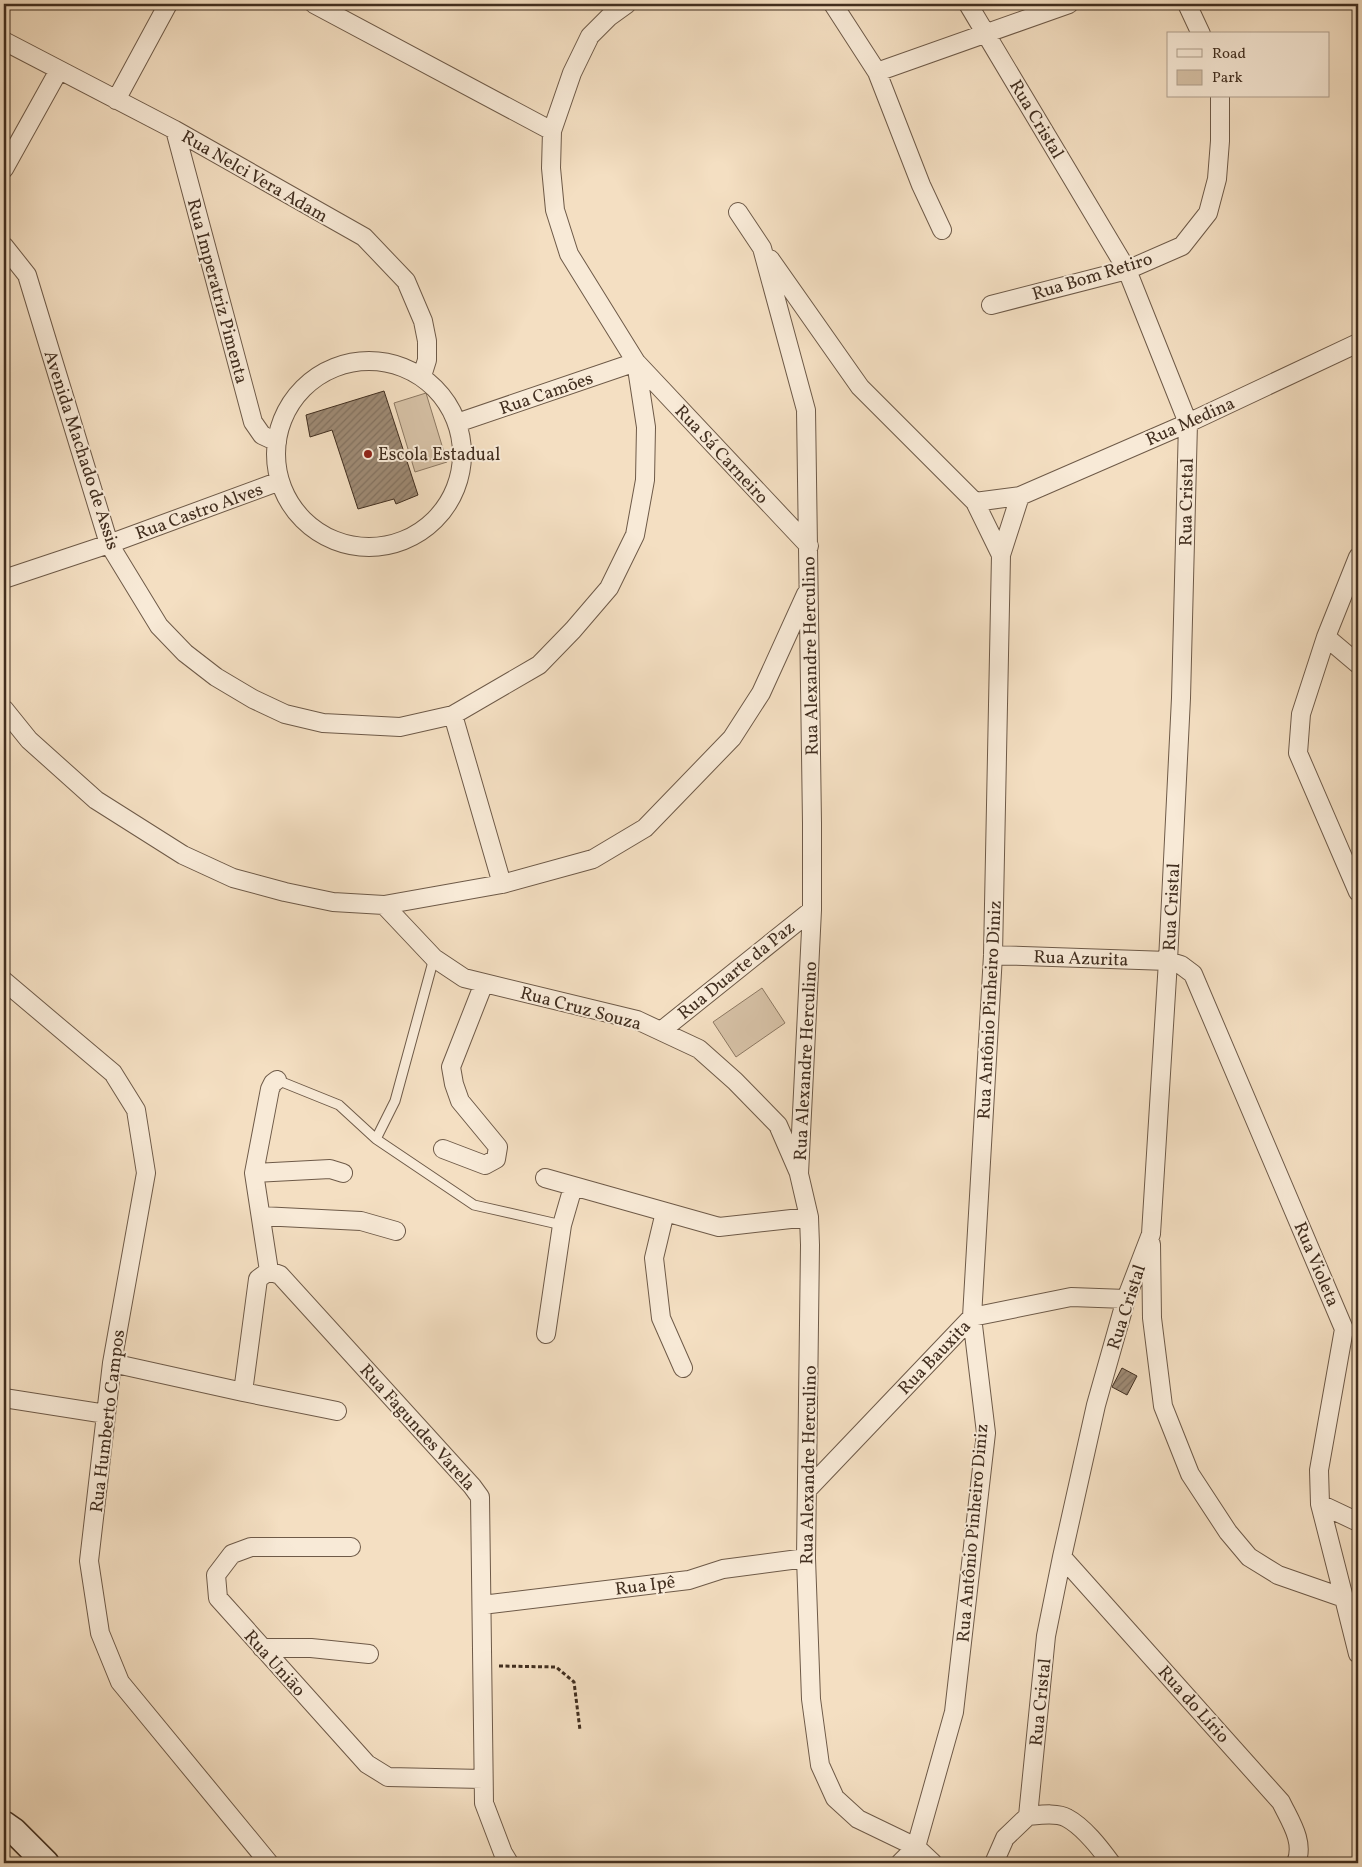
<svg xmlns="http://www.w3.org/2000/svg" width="1362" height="1867" font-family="Vollkorn,serif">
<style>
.green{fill:#d6c1a6;stroke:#8c7862}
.building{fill:url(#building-hatch);stroke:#412e1f}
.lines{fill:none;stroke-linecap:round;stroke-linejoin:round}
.lane-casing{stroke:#6e5a48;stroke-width:11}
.street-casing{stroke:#6e5a48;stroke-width:20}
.secondary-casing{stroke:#412e1f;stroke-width:28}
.path{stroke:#412e1f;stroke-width:3;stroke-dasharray:4 2.5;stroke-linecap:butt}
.lane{stroke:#f8ead7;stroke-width:9}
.street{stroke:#f8ead7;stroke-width:18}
.secondary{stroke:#f8ead7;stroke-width:25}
.poi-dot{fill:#8f2418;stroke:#f8ead7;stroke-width:2}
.labels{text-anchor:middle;stroke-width:4;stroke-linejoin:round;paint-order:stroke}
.street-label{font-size:18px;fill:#412e1f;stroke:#f8ead7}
.poi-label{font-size:18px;fill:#412e1f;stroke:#f8ead7;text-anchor:start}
</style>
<defs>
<pattern id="building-hatch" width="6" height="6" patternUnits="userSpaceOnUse" patternTransform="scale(1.25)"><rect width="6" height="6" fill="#9e8a74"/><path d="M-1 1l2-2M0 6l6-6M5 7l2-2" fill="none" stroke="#82715f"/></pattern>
</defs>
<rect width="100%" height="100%" fill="#f4dfc2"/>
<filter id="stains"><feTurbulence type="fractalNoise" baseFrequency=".004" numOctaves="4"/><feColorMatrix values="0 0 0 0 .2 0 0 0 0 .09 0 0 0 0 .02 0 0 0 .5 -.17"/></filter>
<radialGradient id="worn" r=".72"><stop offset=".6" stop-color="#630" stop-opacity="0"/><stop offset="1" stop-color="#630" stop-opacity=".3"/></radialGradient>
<path class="green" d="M426,393L447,462L415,472L394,403Z
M762,988L785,1023L736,1057L713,1022Z"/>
<path class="building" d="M384,391L418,495L396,504L394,499L358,509L332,430L310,437L306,415Z
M1122,1368L1137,1376L1127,1395L1112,1387Z"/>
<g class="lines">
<defs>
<path id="lane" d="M277,1080L339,1105L376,1139L395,1101L434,958
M376,1139L474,1205L562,1225"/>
<path id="street" d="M314,4L552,131
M833,4L877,72L921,185L942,230
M968,4L1127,270L1188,423L1181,698L1168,961L1151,1234L1126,1299L1096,1405L1062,1557L1046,1636L1028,1816
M1187,4L1201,34
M4,41L175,130L364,237L406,281L423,321L427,341V360L422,376
M877,72L1069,4
M116,100L168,4
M175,130L253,422L262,435L277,442
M4,169L59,70
M738,212L762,248L806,410L812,823V910L799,1174L809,1217L810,1245L806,1558L811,1699L820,1765L835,1798L858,1819L916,1847L933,1863
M4,246L27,275L109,544L159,626L185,653L216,677L253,699L285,714L323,723L400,727L453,715L539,665L573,630L609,588L635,535L645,480L646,427L636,362L569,254L555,210L551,168L552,131L572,73L590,36L609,17L627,4
M770,259L860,387L975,502L1001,555L993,955L972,1317L986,1433L954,1712L916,1847L900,1863
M991,305L1127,270L1182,246L1208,213L1217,179L1220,141V96
M276 454a93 93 0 1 1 186 0a93 93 0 1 1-186 0Z
M636,362L809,546
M457,423L636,362
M975,502L1020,496
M1001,555L1020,496L1188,423L1358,343
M1358,557L1326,637L1301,714L1298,753L1358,892
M4,579L109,544L280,481
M1326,637L1358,664
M4,709L29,740L96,800L183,855L233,878L285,892L333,902L384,905L502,884L593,859L645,828L732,738L761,693L806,594
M453,715L502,884
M384,905L434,958L464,978L637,1020L699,1049L735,1081L778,1125L798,1171
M993,955L1168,961L1181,965L1193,974L1344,1329L1319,1470L1320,1504L1344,1598
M4,981L113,1073L136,1110L146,1173L112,1363L89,1561L100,1633L120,1682L269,1863
M661,1031L812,910
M443,1149L485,1165L496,1159L498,1147L460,1101L454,1084L451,1067L484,983
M254,1173L330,1169L343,1173
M545,1178L719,1227L809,1217
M665,1212L654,1258L661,1318L683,1368
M261,1216L361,1221L396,1231
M1151,1244L1152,1318L1163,1406L1190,1474L1228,1532L1249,1557L1278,1575L1344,1598L1358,1654
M269,1271L254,1173L270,1089L273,1083L277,1080
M546,1334L562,1225L573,1187
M112,1363L243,1392L258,1279L269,1271L280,1275L472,1486L480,1497L484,1803L503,1853L509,1863
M243,1392L337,1411
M4,1398L106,1414
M808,1489L972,1317L1071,1297L1126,1299
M1320,1504L1358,1522
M351,1547H251L232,1554L216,1575L218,1598L367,1764L388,1777L483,1779
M1062,1557L1281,1802C1290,1821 1305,1842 1296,1863
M482,1605L689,1580L723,1569L806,1558
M262,1648H311L369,1654
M994,1863L1005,1838L1028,1816C1039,1815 1057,1812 1067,1818C1084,1827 1100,1848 1111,1863"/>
<path id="secondary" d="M4,1824L14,1831L46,1863"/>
</defs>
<use href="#lane" class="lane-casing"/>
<use href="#street" class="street-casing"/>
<use href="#secondary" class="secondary-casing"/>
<path class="path" d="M499,1666L556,1667L574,1682L580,1730"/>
<use href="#lane" class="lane"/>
<use href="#street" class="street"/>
<use href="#secondary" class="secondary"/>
</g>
<circle class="poi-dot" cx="368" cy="454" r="5"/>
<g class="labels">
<g class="street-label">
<text transform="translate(1037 119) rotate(59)" y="6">Rua Cristal</text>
<text transform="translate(255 176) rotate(30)" y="6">Rua Nelci Vera Adam</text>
<text transform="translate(1092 276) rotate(-17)" y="6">Rua Bom Retiro</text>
<text transform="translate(218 291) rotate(75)" y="6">Rua Imperatriz Pimenta</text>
<text transform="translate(546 393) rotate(-19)" y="6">Rua Camões</text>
<text transform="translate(1190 421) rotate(-24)" y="6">Rua Medina</text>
<text transform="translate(82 450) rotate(72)" y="6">Avenida Machado de Assis</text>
<text transform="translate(722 454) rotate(47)" y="6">Rua Sá Carneiro</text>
<text transform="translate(1186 502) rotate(-89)" y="6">Rua Cristal</text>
<text transform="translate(199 511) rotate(-20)" y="6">Rua Castro Alves</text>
<text transform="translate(810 656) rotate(-91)" y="6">Rua Alexandre Herculino</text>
<text transform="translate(1171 907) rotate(-87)" y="6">Rua Cristal</text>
<text transform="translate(1081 958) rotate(2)" y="6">Rua Azurita</text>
<text transform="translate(736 970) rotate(-39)" y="6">Rua Duarte da Paz</text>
<text transform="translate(581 1008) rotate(15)" y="6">Rua Cruz Souza</text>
<text transform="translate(989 1010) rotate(-87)" y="6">Rua Antônio Pinheiro Diniz</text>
<text transform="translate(805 1061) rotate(-87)" y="6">Rua Alexandre Herculino</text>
<text transform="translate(1317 1264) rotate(67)" y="6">Rua Violeta</text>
<text transform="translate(1126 1307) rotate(-72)" y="6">Rua Cristal</text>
<text transform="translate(934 1357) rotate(-46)" y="6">Rua Bauxita</text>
<text transform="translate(107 1421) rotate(-83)" y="6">Rua Humberto Campos</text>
<text transform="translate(418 1427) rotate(48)" y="6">Rua Fagundes Varela</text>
<text transform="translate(808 1465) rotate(-89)" y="6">Rua Alexandre Herculino</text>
<text transform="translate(972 1533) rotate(-85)" y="6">Rua Antônio Pinheiro Diniz</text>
<text transform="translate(645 1585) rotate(-7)" y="6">Rua Ipê</text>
<text transform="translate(275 1663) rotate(48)" y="6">Rua União</text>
<text transform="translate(1040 1702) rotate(-84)" y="6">Rua Cristal</text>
<text transform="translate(1194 1704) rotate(48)" y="6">Rua do Lírio</text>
</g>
<g class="poi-label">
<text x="378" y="460">Escola Estadual</text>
</g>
</g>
<rect width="1362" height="1867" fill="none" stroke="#f4dfc2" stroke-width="20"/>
<rect x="5" y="5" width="1352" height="1857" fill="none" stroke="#412e1f" stroke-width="2.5"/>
<rect x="10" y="10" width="1342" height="1847" fill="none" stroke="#412e1f"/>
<rect x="1167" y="32" width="162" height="65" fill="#f8ead7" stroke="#af9f8d"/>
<rect x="1177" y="49" width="25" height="8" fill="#f8ead7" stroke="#af9f8d"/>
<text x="1212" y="58" font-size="15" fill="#412e1f">Road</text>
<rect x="1177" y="70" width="25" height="15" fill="#d6c1a6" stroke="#af9f8d"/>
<text x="1212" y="82" font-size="15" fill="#412e1f">Park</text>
<rect width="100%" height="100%" filter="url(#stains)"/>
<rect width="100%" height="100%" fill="url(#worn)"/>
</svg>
